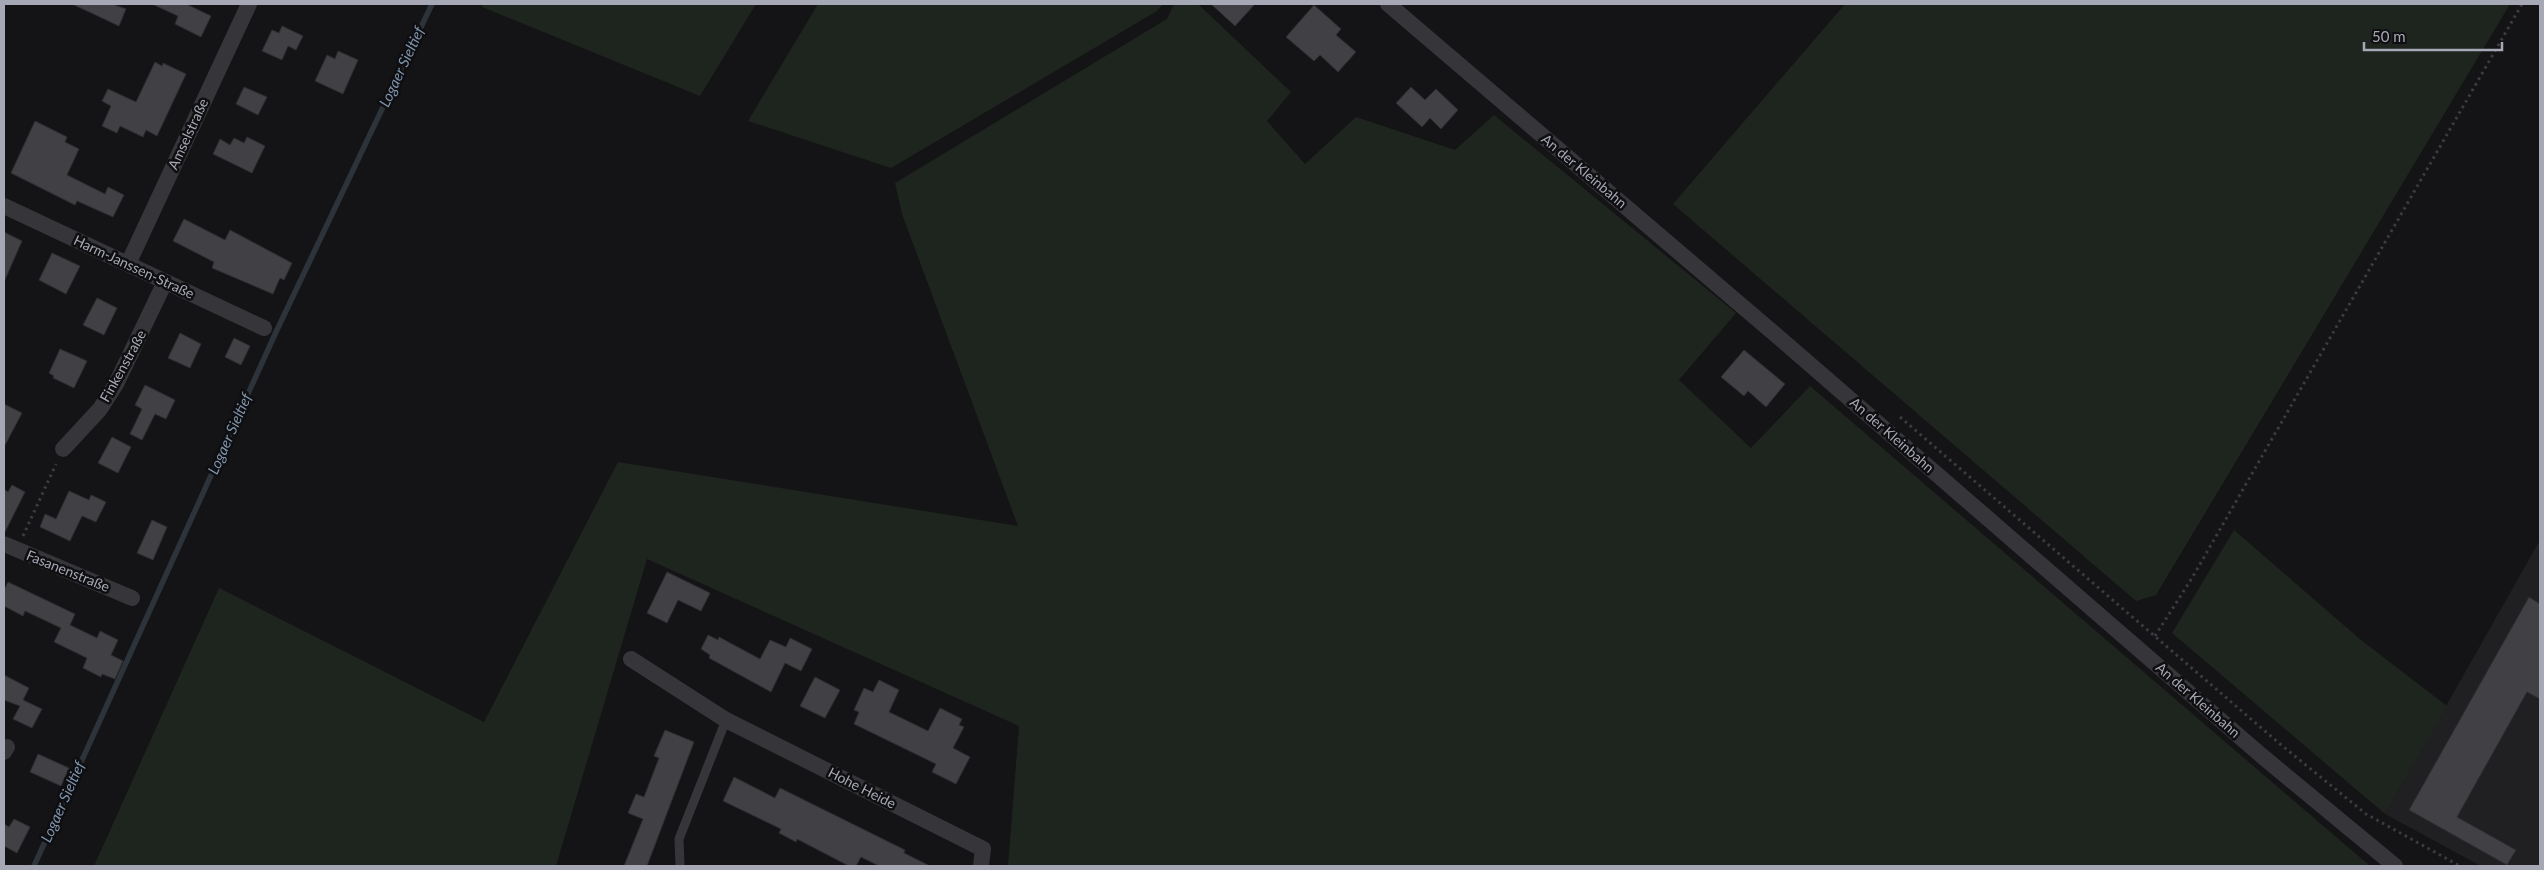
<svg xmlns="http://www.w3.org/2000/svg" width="2544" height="870" font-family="Lato,sans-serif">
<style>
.built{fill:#202022}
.green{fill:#1e251f}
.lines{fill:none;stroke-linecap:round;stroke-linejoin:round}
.stream{stroke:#2c333a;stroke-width:5.5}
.building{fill:#404045;stroke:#2e2e31}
.path{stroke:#3b3c41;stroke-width:3;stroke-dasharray:2.5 4;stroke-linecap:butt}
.lane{stroke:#35353a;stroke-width:9}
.street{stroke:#35353a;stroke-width:16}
.labels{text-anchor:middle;stroke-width:5;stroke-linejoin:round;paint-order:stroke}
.street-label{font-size:14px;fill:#a6a9b5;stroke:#0f0e10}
.water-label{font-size:15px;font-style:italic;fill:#7e95ae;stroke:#0f0e10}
</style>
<rect width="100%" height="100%" fill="#141315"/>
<path class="built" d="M2540,540V866H2481L2385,814Z"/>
<path class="green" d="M483,4H756L700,96L482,7Z
M818,4H1163L1157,11L891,168L748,121Z
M1174,4H1198L1291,92L1267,121L1305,164L1356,117L1455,150L1494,115L1736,313L1679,380L1751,448L1810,386L2370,866H1008L1019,726L647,559L556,866H94L219,588L484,722L618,462L1018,526L902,214L895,183L1167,19Z
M1845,4H2510L2156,595L2136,601L1673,204Z
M2234,530L2361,640L2447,706L2385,814L2172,633Z"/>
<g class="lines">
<path class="stream" d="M34,866L276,332L432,4"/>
</g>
<path class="building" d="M72,4H112L126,9L119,26Z
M152,4H186L211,16L201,37L175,24L178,16Z
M1211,4H1255L1235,26Z
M1314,5L1341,29L1336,35L1356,52L1338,72L1320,55L1314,61L1286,37Z
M282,26L303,36L296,50L288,46L282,60L262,51L272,30L279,33Z
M338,51L358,60L343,94L315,81L327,55L335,59Z
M155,62L162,66L163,63L186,74L157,136L146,130L143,137L120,126L117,133L102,126L111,106L102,101L108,89L136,102Z
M244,87L267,97L258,115L236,104Z
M1411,87L1425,100L1436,89L1458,110L1441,129L1430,118L1422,127L1396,103Z
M35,121L67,137L65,142L79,149L67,175L105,194L108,187L124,195L113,217L77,201L75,205L11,173Z
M247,137L265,146L252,173L213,154L220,139L230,145L234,138L244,143Z
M184,219L225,240L230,230L292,263L284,280L280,278L273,294L212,268L214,262L173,241Z
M4,232L22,241L4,282Z
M52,253L80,266L66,294L39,280Z
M97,298L117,308L104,335L83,325Z
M180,333L201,344L190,368L168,358Z
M234,338L250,346L241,365L225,357Z
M60,349L87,361L74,388L53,378L54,376L49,373Z
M1744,350L1785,384L1766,407L1748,391L1744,396L1721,377Z
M145,385L175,400L166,419L155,414L142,440L130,434L142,409L135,405Z
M4,404L22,413L4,447Z
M112,437L131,447L118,473L98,463Z
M12,485L25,492L4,534V489L8,492Z
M69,491L89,500L91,495L106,502L96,522L82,516L70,541L40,527L45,514L56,519Z
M152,520L167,527L153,560L137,553Z
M667,572L710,593L701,611L678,600L667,623L647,613Z
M8,582L75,614L70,625L97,638L100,631L118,640L111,655L123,661L115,679L102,674L101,677L83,668L87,658L54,642L61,628L25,611L23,616L4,606V590Z
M2529,597L2540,604V699L2527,692L2457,817L2516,850L2507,865L2409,810Z
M708,635L718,640L719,637L760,659L770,640L786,647L790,638L812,649L801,671L785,663L771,692L709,658L710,655L701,649Z
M4,675L29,688L23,700L42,709L32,728L13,719L20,706L4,700Z
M815,677L840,690L825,718L800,706Z
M879,680L899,690L889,712L928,731L940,708L962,719L959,725L964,727L953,748L970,757L956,784L932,772L936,764L854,724L859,712L854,710L864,688L873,692Z
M665,730L694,742L647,866H624L643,819L628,813L636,794L644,797L659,758L654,756Z
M38,754L69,768L61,786L30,772Z
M734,777L775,798L780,788L905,850L904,853L930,866H879L861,857L856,866H849L797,839L796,842L779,833L781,829L723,801Z
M14,819L30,827L17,853L4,846V824L9,827Z"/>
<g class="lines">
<path class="path" d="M1900,417L2280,744L2366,814L2460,866
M23,536L56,464
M2155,636L2192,578L2522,4"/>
<path class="lane" d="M680,866L679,839L726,720"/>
<path class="street" d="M1388,4L1783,341L2262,756L2395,866
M4,206L264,328
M128,264L249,4
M63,449L100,409L116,384L165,282
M4,544L132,598
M631,659L726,720L983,849L981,866
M4,752L7,747"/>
</g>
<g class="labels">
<g class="street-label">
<text transform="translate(188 134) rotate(-65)" y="5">Amselstraße</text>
<text transform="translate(1584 171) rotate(40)" y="5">An der Kleinbahn</text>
<text transform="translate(134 267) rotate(25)" y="5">Harm-Janssen-Straße</text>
<text transform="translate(123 366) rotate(-61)" y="5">Finkenstraße</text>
<text transform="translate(1892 435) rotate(41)" y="5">An der Kleinbahn</text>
<text transform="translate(68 571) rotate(22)" y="5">Fasanenstraße</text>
<text transform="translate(2198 700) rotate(41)" y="5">An der Kleinbahn</text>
<text transform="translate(862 788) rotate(27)" y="5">Hohe Heide</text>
</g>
<g class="water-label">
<text transform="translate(402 67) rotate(-65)" y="5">Logaer Sieltief</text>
<text transform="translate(230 434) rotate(-66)" y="5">Logaer Sieltief</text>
<text transform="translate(63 802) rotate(-66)" y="5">Logaer Sieltief</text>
</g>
</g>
<rect width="2544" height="870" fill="none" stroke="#a6a9b5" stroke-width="10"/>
<path d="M2364 42v8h138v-8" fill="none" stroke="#a6a9b5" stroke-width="2.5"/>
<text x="2372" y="42" font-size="15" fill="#a6a9b5" stroke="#0f0e10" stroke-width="4" paint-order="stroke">50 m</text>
</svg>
